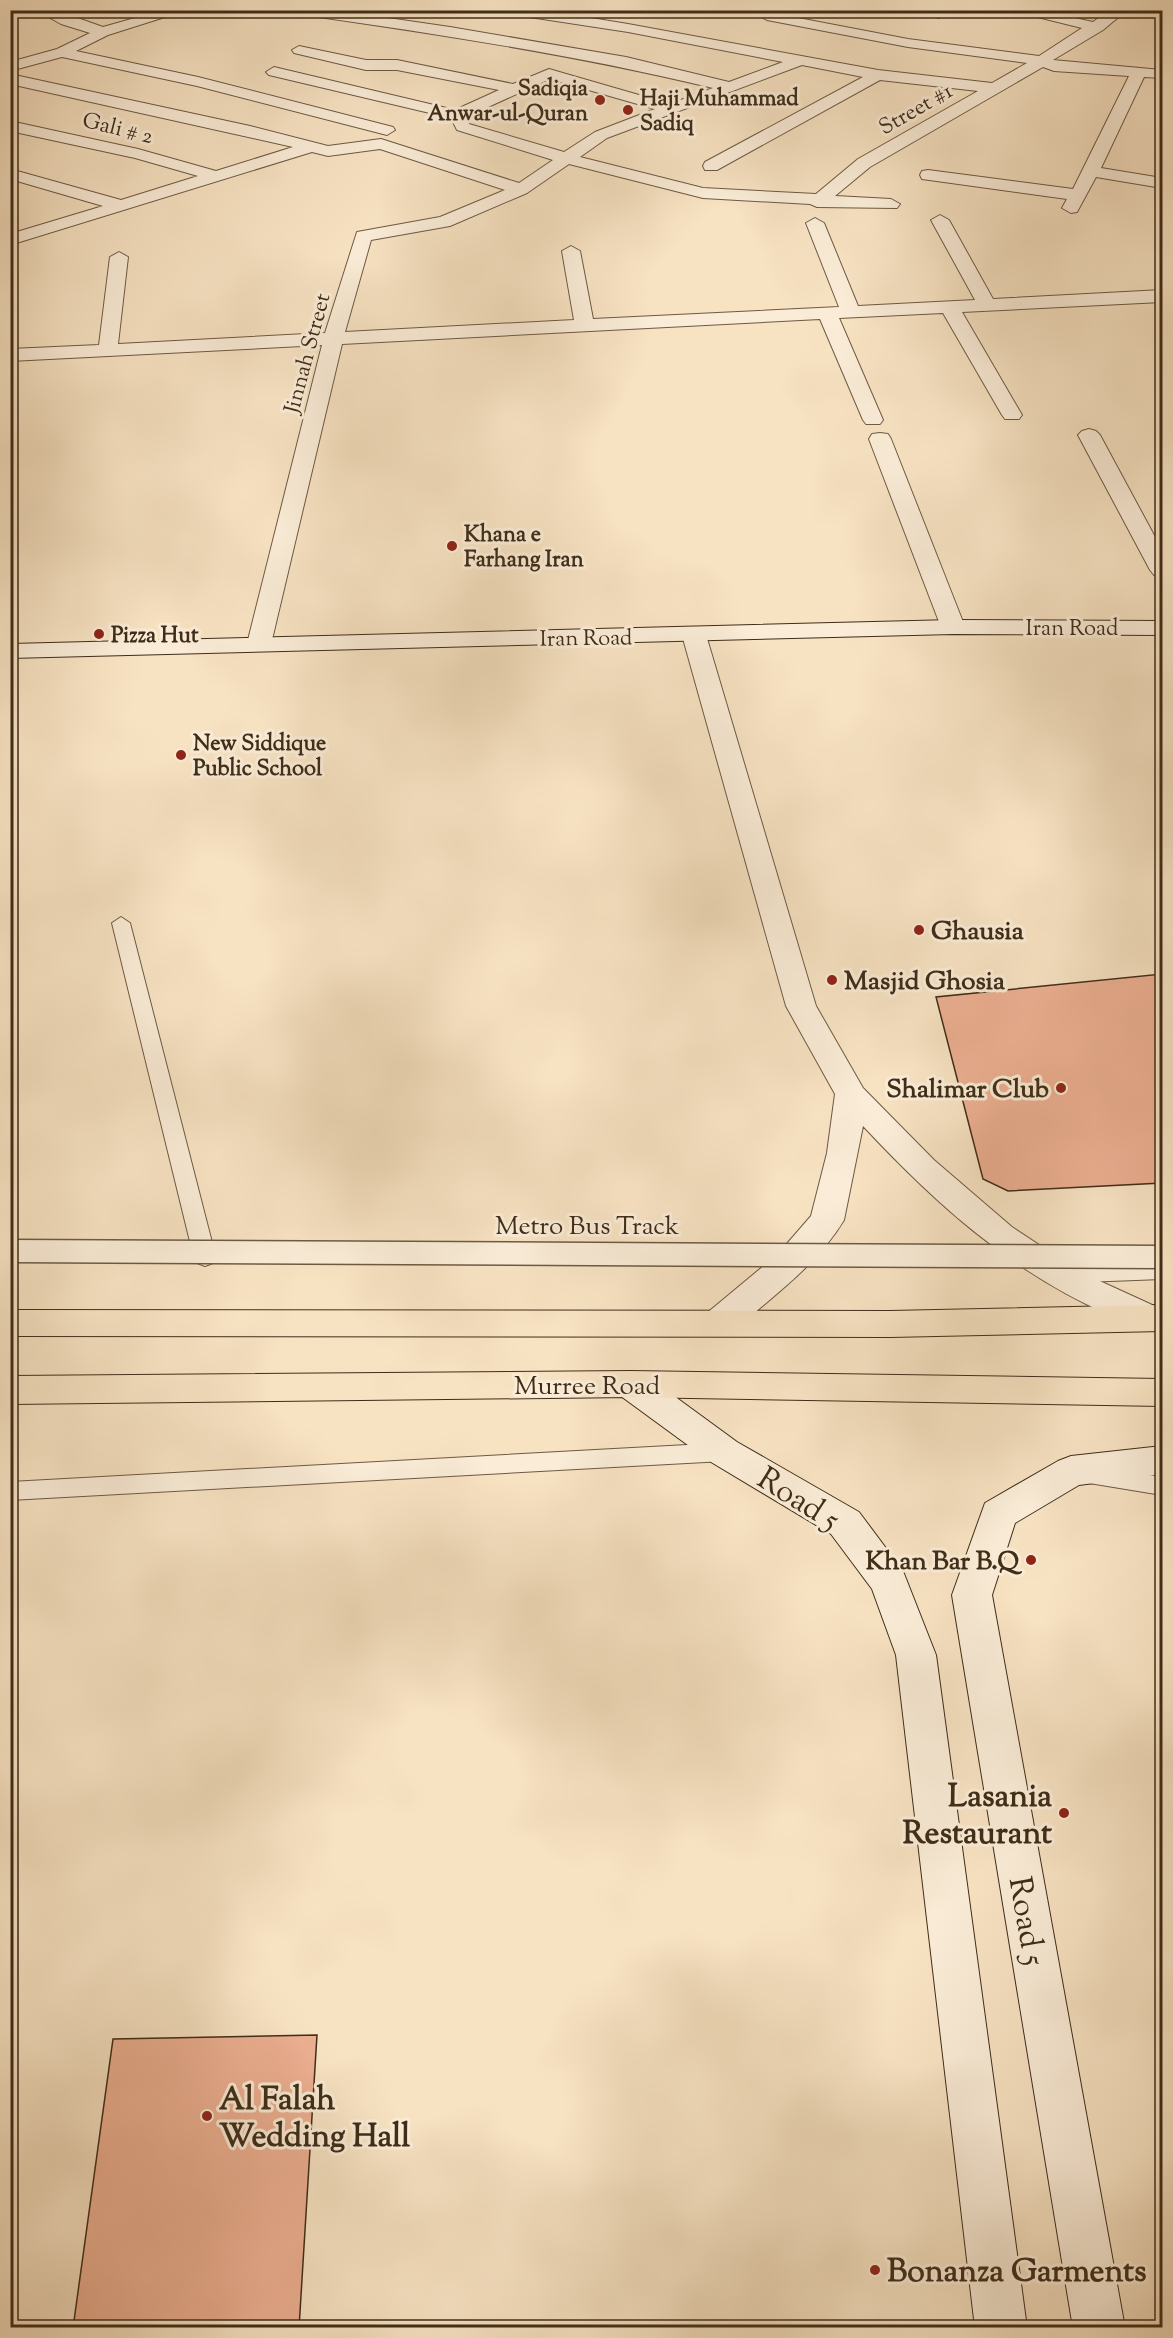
<svg xmlns="http://www.w3.org/2000/svg" width="1173" height="2338" font-family="'Sorts Mill Goudy',serif">
<style>
.building{fill:#ecaf91;stroke:#3f2d18;stroke-width:1.5}
.lines{fill:none;stroke-linecap:round;stroke-linejoin:round}
.lane-casing{stroke:#6d5a42;stroke-width:2}
.street-casing{stroke:#6d5a42;stroke-width:2}
.secondary-casing{stroke:#3f2d18;stroke-width:2}
.primary-casing{stroke:#3f2d18;stroke-width:2}
.lane{fill:#faecd7;fill-rule:evenodd}
.street{fill:#faecd7;fill-rule:evenodd}
.secondary{fill:#faecd7;fill-rule:evenodd}
.primary{fill:#f7e2c2;fill-rule:evenodd}
.lane-bridge-casing{stroke:#6d5a42;stroke-width:25;stroke-linecap:butt}
.lane-bridge{stroke:#faecd7;stroke-width:22}
.poi-dot{fill:#8f2418;stroke:#faecd7;stroke-width:2}
.labels{text-anchor:middle;stroke-width:6;stroke-linejoin:round;paint-order:stroke}
.far-poi-label{font-size:22px;font-weight:bold;fill:#3f2d18;stroke:#faecd7;text-anchor:start}
.far-street-label{font-size:22px;fill:#3f2d18;stroke:#faecd7}
.poi-label{font-size:26px;font-weight:bold;fill:#3f2d18;stroke:#faecd7;text-anchor:start}
.street-label{font-size:26px;fill:#3f2d18;stroke:#faecd7}
.near-street-label{font-size:32px;fill:#3f2d18;stroke:#faecd7}
.near-poi-label{font-size:32px;font-weight:bold;fill:#3f2d18;stroke:#faecd7;text-anchor:start}
</style>
<rect width="100%" height="100%" fill="#f7e2c2"/>
<filter id="stains"><feTurbulence type="fractalNoise" baseFrequency=".00333" numOctaves="4"/><feColorMatrix values="0 0 0 0 .2 0 0 0 0 .09 0 0 0 0 .02 0 0 0 .5 -.17"/></filter>
<radialGradient id="worn" r=".72"><stop offset=".6" stop-color="#630" stop-opacity="0"/><stop offset="1" stop-color="#630" stop-opacity=".3"/></radialGradient>
<path class="building" d="M1162,974V1183L1008,1191L983,1179L936,997Z
M317,2035L299,2328H73L113,2039Z"/>
<g class="lines">
<defs>
<path id="lane" d="M121,917L130,923L216,1258L213,1263L205,1266L197,1263L194,1258L112,923Z
M1162,1263V1279L1058,1283L1050,1280L1047,1275L1050,1270L1058,1267Z
M724,1443L732,1446L736,1452L732,1458L724,1461L10,1500V1482Z
M1092,1466L1162,1477V1495L1083,1482L1080,1475L1083,1468Z"/>
<path id="street" d="M36,10H55L103,27L163,10H187L108,35L76,51L198,77L393,127L395,130L387,135L197,86L62,57L10,71V62L57,49L90,33L61,24Z
M291,10H333L450,27L626,57L729,82L783,62L628,32L510,14L503,10H542L628,24L878,70L992,83L1027,63L908,47L767,20L760,16L767,12L908,39L1039,56L1082,28L1009,10H1039L1093,22L1109,10H1127L1103,30L1053,60L1162,70V78L1144,77L1101,168L1162,178V188L1096,177L1077,212L1071,213L1062,208L1067,199L922,179L920,175L922,171L928,170L1073,189L1129,76L1054,71L1043,67L870,167L835,196L891,199L900,204L897,208L817,207L810,204L703,198L569,164L527,193L450,226L371,240L345,332L574,320L562,251L571,246L580,251L593,319L839,307L806,223L815,218L824,223L858,306L975,300L931,220L940,215L949,220L993,299L1162,290V302L962,312L1022,415L1019,419H1005L1002,415L943,313L839,318L883,420L880,424H866L863,420L820,319L342,344L271,644L268,649L259,651L250,649L247,644L322,345L10,361V349L99,345L110,257L119,252L128,257L118,344L325,333L357,232L440,217L505,190L380,149L328,156L312,152L10,245V234L103,206L10,179V169L121,200L198,176L135,158L10,131V121L138,149L216,171L293,147L10,84V74L250,126L328,146L381,139L519,183L553,160L457,130L451,118L269,75L266,72L274,67L455,110L499,90L397,70H366L294,53L292,50L299,46L366,60H397L513,84L549,69L670,104L713,88C576,55 438,34 298,14ZM802,65L863,77L705,162L703,166L705,170H717L880,80L978,91L858,159L816,194L703,188L580,157L607,138ZM550,79L655,109L595,132L564,152L469,124L466,117Z
M914,10H942L946,14L939,18Z
M1089,429L1096,431L1100,435L1162,550V577L1154,575L1150,570L1078,435L1082,431Z
M880,433L888,434L891,439L965,627L962,632L953,634L944,632L941,627L869,439L872,434Z
M694,628L703,630L706,635L816,1006L863,1088L934,1160L1012,1227L1080,1272L1161,1309V1327C1140,1333 1124,1321 1105,1313C1009,1270 934,1202 863,1126L844,1220C817,1265 772,1297 733,1331L720,1335L707,1331L702,1322L707,1313L778,1254L811,1216L827,1153L835,1094L786,1006L682,635L685,630Z"/>
<path id="secondary" d="M953,620L1162,621V635L953,634L10,658V644Z
M631,1371L644,1374L737,1442L859,1512L903,1571L936,1655L1027,2328H975L896,1655L872,1589L831,1534L711,1462L618,1394L613,1384L618,1374Z
M1162,1446V1474L1079,1485L1015,1523L992,1595L1125,2328H1073L952,1595L985,1503L1058,1461L1071,1456Z"/>
<path id="primary" d="M1162,1305V1331L890,1337L10,1336V1310L890,1311Z
M631,1371L1162,1379V1406L631,1397L10,1404V1376Z"/>
</defs>
<use href="#lane" class="lane-casing"/>
<use href="#street" class="street-casing"/>
<use href="#secondary" class="secondary-casing"/>
<use href="#primary" class="primary-casing"/>
<use href="#lane" class="lane"/>
<use href="#street" class="street"/>
<use href="#secondary" class="secondary"/>
<use href="#primary" class="primary"/>
<defs>
<path id="lane-bridge" d="M10,1251L1162,1257"/>
</defs>
<use href="#lane-bridge" class="lane-bridge-casing"/>
<use href="#lane-bridge" class="lane-bridge"/>
</g>
<g class="poi-dot">
<circle cx="600" cy="100" r="6"/>
<circle cx="628" cy="110" r="6"/>
<circle cx="452" cy="546" r="6"/>
<circle cx="99" cy="634" r="6"/>
<circle cx="181" cy="755" r="6"/>
<circle cx="919" cy="930" r="6"/>
<circle cx="832" cy="980" r="6"/>
<circle cx="1061" cy="1088" r="6"/>
<circle cx="1031" cy="1560" r="6"/>
<circle cx="1064" cy="1813" r="6"/>
<circle cx="207" cy="2116" r="6"/>
<circle cx="875" cy="2270" r="6"/>
</g>
<g class="labels">
<g class="far-poi-label">
<text x="588" y="95" text-anchor="end">Sadiqia<tspan x="588" dy="25">Anwar-ul-Quran</tspan></text>
<text x="640" y="105">Haji Muhammad<tspan x="640" dy="25">Sadiq</tspan></text>
<text x="464" y="541">Khana e<tspan x="464" dy="25">Farhang Iran</tspan></text>
<text x="111" y="642">Pizza Hut</text>
<text x="193" y="750">New Siddique<tspan x="193" dy="25">Public School</tspan></text>
</g>
<g class="far-street-label">
<text transform="translate(915 108) rotate(-30)" y="8">Street #1</text>
<text transform="translate(118 127) rotate(14)" y="8">Gali # 2</text>
<text transform="translate(306 353) rotate(-75)" y="8">Jinnah Street</text>
<text x="1072" y="635">Iran Road</text>
<text transform="translate(586 637) rotate(-1)" y="8">Iran Road</text>
</g>
<g class="poi-label">
<text x="931" y="939">Ghausia</text>
<text x="844" y="989">Masjid Ghosia</text>
<text x="1049" y="1097" text-anchor="end">Shalimar Club</text>
<text x="1019" y="1569" text-anchor="end">Khan Bar B.Q</text>
</g>
<g class="street-label">
<text x="587" y="1234">Metro Bus Track</text>
<text x="587" y="1394">Murree Road</text>
</g>
<g class="near-street-label">
<text transform="translate(799 1498) rotate(32)" y="11">Road 5</text>
<text transform="translate(1028 1921) rotate(80)" y="11">Road 5</text>
</g>
<g class="near-poi-label">
<text x="1052" y="1806" text-anchor="end">Lasania<tspan x="1052" dy="37">Restaurant</tspan></text>
<text x="219" y="2109">Al Falah<tspan x="219" dy="37">Wedding Hall</tspan></text>
<text x="887" y="2281">Bonanza Garments</text>
</g>
</g>
<rect width="1173" height="2338" fill="none" stroke="#f7e2c2" stroke-width="36"/>
<rect x="12" y="12" width="1149" height="2314" fill="none" stroke="#3f2d18" stroke-width="3"/>
<rect x="18" y="18" width="1137" height="2302" fill="none" stroke="#3f2d18" stroke-width="1.5"/>
<rect width="100%" height="100%" filter="url(#stains)"/>
<rect width="100%" height="100%" fill="url(#worn)"/>
</svg>
